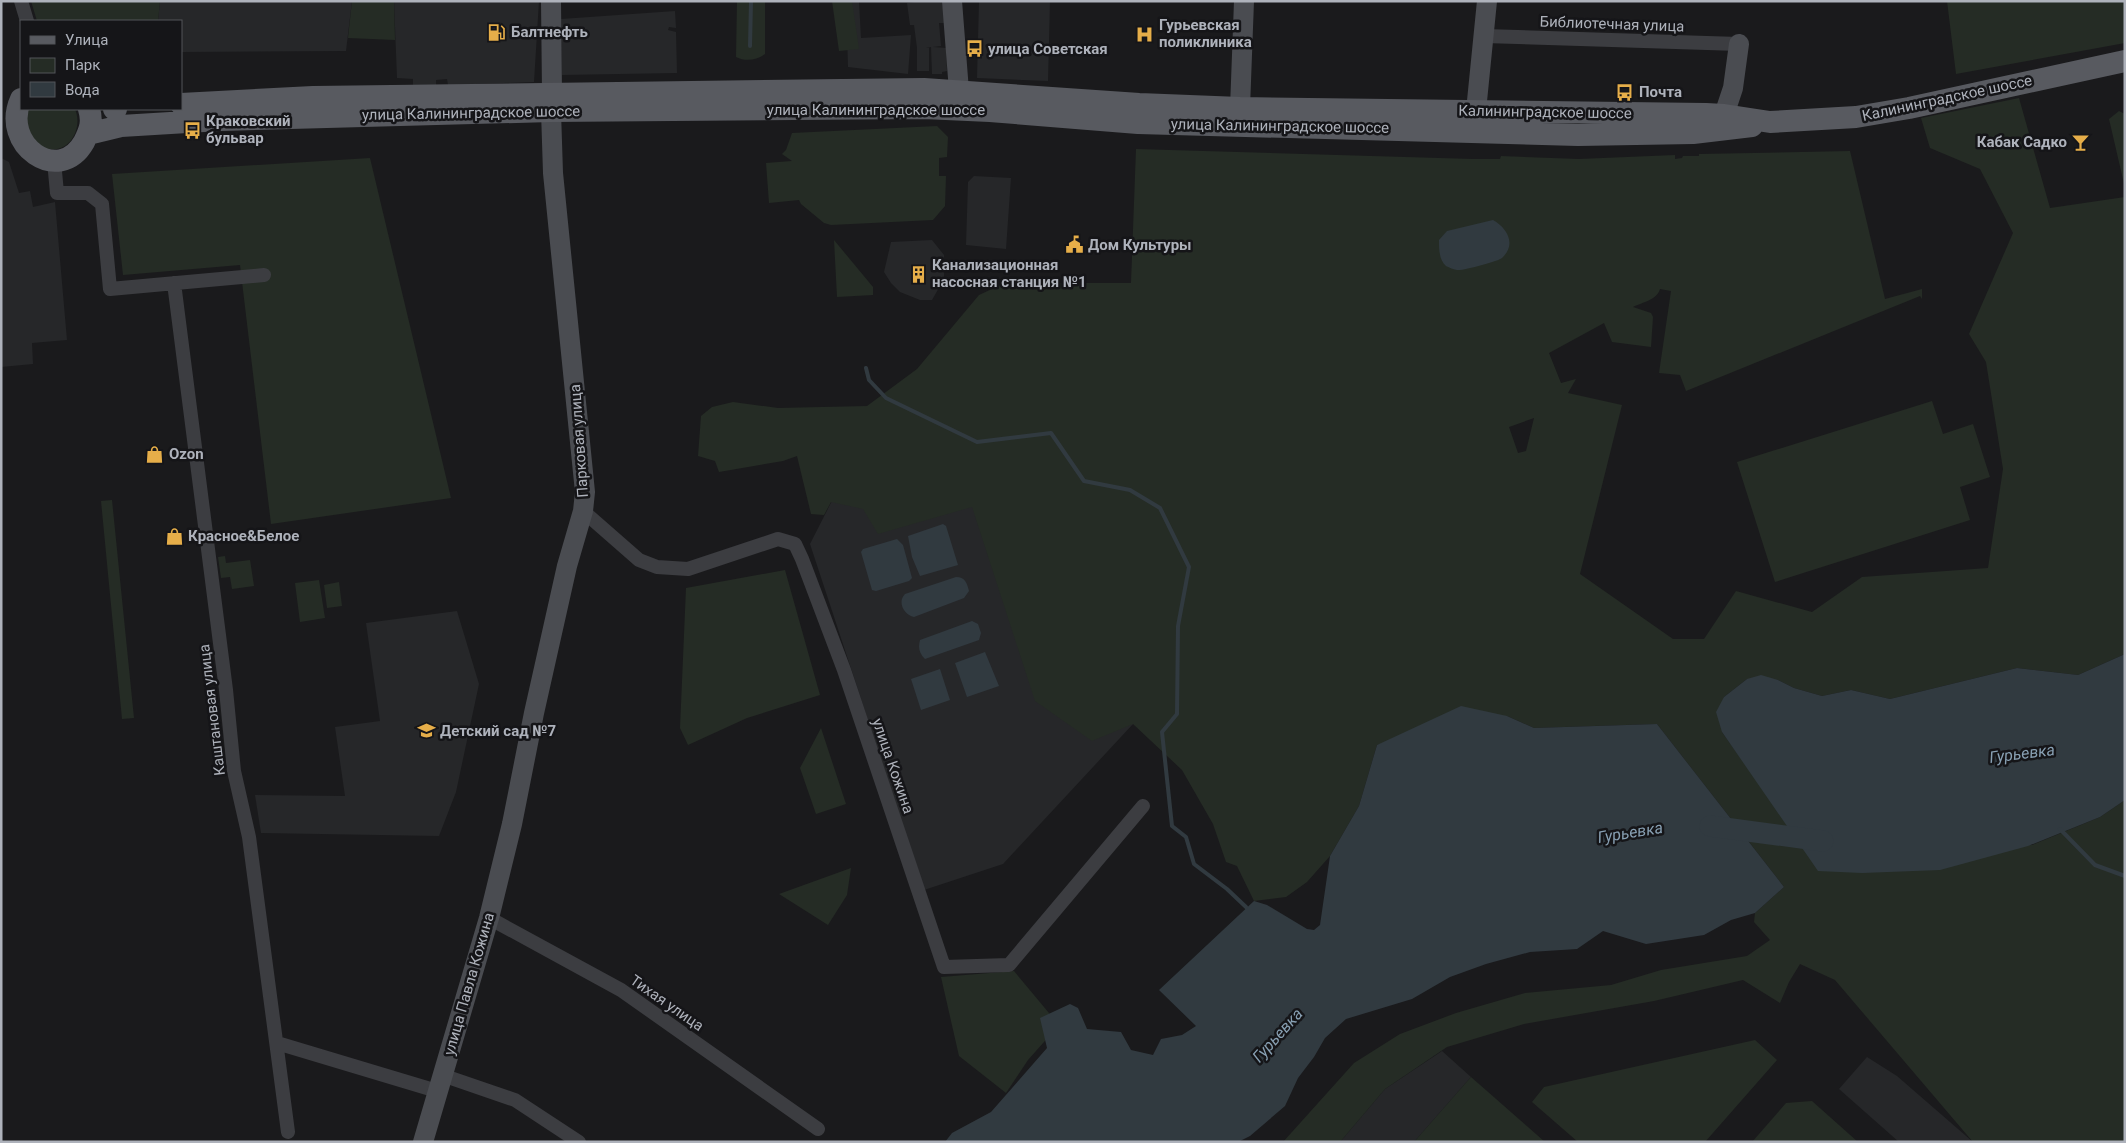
<svg xmlns="http://www.w3.org/2000/svg" width="2126" height="1143" font-family="Roboto,sans-serif">
<style>
.built{fill:#262729}
.green{fill:#252c25;fill-rule:evenodd}
.water{fill:#313a40}
.lines{fill:none;stroke-linecap:round;stroke-linejoin:round}
.stream{stroke:#313a40;stroke-width:4}
.river{stroke:#313a40;stroke-width:21}
.street{stroke:#3c3d41;stroke-width:14}
.secondary{stroke:#4a4c51;stroke-width:20}
.primary{stroke:#585a60;stroke-width:22}
.labels{text-anchor:middle;stroke-width:5;stroke-linejoin:round;paint-order:stroke}
.street-label{font-size:15px;fill:#aeb2bb;stroke:#151518}
.poi-label{font-size:15px;font-weight:bold;fill:#aeb2bb;stroke:#151518;text-anchor:start}
.water-label{font-size:16px;font-style:italic;fill:#88a0b3;stroke:#151518}
</style>
<rect width="100%" height="100%" fill="#1a1a1c"/>
<path class="built" d="M160,1H352L346,51L181,52V21H158Z
M394,1H539L534,82L448,85L447,79L436,80V85H413V79L397,78Z
M846,1H859L861,38L911,35L908,74L848,67Z
M921,1H942L945,23H939L941,46L933,47L946,48L947,71L942,72V74H932L931,47L926,48H929V71H917V48L914,25H910L907,3Z
M979,1H1050L1048,81L977,78Z
M675,11L676,28L669,27L668,30L676,32L677,73L562,75L561,19Z
M1,158L9,162L19,193L30,191L33,207L55,202L67,340L32,343L33,364L1,367Z
M974,176L1011,178L1006,249L966,245L968,182Z
M932,240L944,255V279L932,300H920L900,292L891,283L884,272L891,242Z
M906,403L1133,724L1003,864L924,890L810,544L874,418Z
M457,611L479,684L456,792L439,836L261,833L255,795L345,796L335,727L380,721L366,623Z
M1442,1051L1471,1077L1414,1142H1340L1385,1089Z
M1867,1057L1897,1076L1973,1142H1899L1839,1089Z"/>
<path class="green" d="M31,1H160L158,21H37Z
M352,1H397L394,2L395,40L348,38Z
M737,1H765V54C757,60 746,62 736,57Z
M832,1H852L859,49L839,51Z
M1947,1H2125V43L1956,74Z
M2019,98L2050,208L2125,197V654L2078,675L2017,668L1890,699L1851,690L1822,696L1794,688L1778,680L1747,679L1724,697L1722,732L1756,780L2032,845L2100,817L2125,800V1142H1973L1835,980L1800,964L1789,982L1780,1003L1743,980L1654,1001L1524,1024L1447,1047L1385,1089L1340,1142H1283L1354,1063L1400,1034L1456,1013L1525,993L1611,985L1661,970L1747,956L1770,940L1754,922L1755,913L1784,887L1657,724L1534,728L1507,716L1377,745L1359,806L1330,856L1307,882L1286,897L1254,901L1237,866L1226,862L1213,824L1182,770L1133,724L1092,741L1035,701L972,507L878,534L863,509L831,502L824,515L811,514L797,456L783,461L719,472L715,461L698,456L701,416L712,407L733,402L778,408L867,406L917,369L979,295L1005,283H1131L1136,149L1473,159H1500L1501,156L1579,159L1675,155V159L1682,158L1683,156H1699V154L1850,151L1885,299L1922,289V299L1920,296L1686,391L1680,375L1659,373L1671,291L1660,289C1657,300 1643,302 1633,307L1651,313L1653,317L1651,347L1612,342L1604,323L1549,353L1561,383L1576,379L1568,393L1622,405L1580,574L1673,639H1704L1736,591L1812,612L1862,577L1988,568L2003,469L1986,362L1969,334L2013,233L1980,169L1930,148L1921,118ZM1534,418L1526,451L1518,453L1509,427Z
M29,109H75C84,130 67,158 42,147C37,144 32,137 27,133L26,113Z
M2119,111L2125,114V188L2109,119Z
M937,126L948,137L947,157L939,158V176H946L945,206L933,220L831,225L824,223L801,204L799,200L769,203L766,163L792,161L782,154L786,150L792,133Z
M370,158L451,498L271,524L240,265L123,275L112,174Z
M834,240L873,287V295L837,297Z
M1932,401L1943,434L1973,424L1990,477L1960,487L1970,520L1775,582L1737,462Z
M112,500L134,718L122,719L101,501Z
M225,556L226,563L250,560L254,586L232,589L230,577L221,578L218,557Z
M785,570L820,695L747,718L688,745L680,728L686,588Z
M319,580L325,618L300,622L295,583Z
M339,582L342,606L327,608L324,585Z
M821,728L846,804L816,814L800,768Z
M851,868L847,895L828,925L779,894Z
M1014,971L1059,1025L1028,1060L1006,1093L959,1056L941,977Z
M1755,1040L1777,1060L1705,1142H1578L1532,1102L1544,1087Z
M1471,1077L1545,1142H1414Z
M1812,1101L1858,1142H1752L1786,1103Z"/>
<path class="water" d="M1493,220C1507,228 1517,244 1502,258C1499,261 1463,271 1457,270C1455,270 1448,267 1446,266C1439,260 1439,249 1439,240L1447,231Z
M943,524L946,526L958,565L920,576L912,557L908,536Z
M897,539L903,545L912,578L909,581L876,591L872,590L861,552L863,549Z
M956,577C965,577 967,583 969,591L964,598L914,617C904,615 897,602 905,594Z
M972,621L978,624L981,633L979,640L925,659C919,653 918,648 920,640Z
M985,652L999,686L967,697L955,663Z
M2125,654V800L2100,817L2028,846L1940,870L1862,873L1818,871L1722,732L1716,712L1724,697L1747,679L1761,675L1778,680L1794,688L1822,696L1851,690L1890,699L2017,668L2078,675Z
M940,669L950,700L921,710L911,679Z
M1461,706L1507,716L1534,728L1657,724L1784,887L1755,913L1731,920L1704,935L1646,944L1603,931L1577,949L1530,952L1486,964L1450,977L1412,999L1346,1019L1325,1038L1314,1057L1298,1078L1285,1106L1250,1136L1238,1142H945L952,1133L991,1112L1047,1048L1040,1018L1070,1004L1078,1008L1087,1029L1121,1032L1131,1050L1153,1055L1161,1039L1182,1035L1196,1026L1159,990L1254,901L1267,905L1307,929L1314,930L1320,925L1330,856L1359,806L1377,745Z"/>
<g class="lines">
<path class="stream" d="M750,46L751,1
M866,368L869,380L886,398L977,442L1051,433L1084,481L1130,490L1160,508L1189,567L1178,626L1177,714L1162,732L1172,826L1186,837L1194,864L1227,889L1246,907
M2060,829L2095,865L2125,876"/>
<path class="river" d="M1710,826L1823,841"/>
<path class="street" d="M21,1L27,21
M1484,36L1739,44
M54,161L57,193H88L102,204L110,289L264,275
M174,283L226,690L234,771L249,837L288,1132
M583,511L639,560L657,567L688,569L778,539L795,544L802,559L844,670L944,967L1009,965L1143,806
M489,918L621,990L818,1129
M277,1043L437,1091
M442,1075L515,1100L579,1142"/>
<path class="secondary" d="M551,1L552,93
M952,1L959,91
M1240,108L1244,1
M1476,111L1487,1
M1724,115L1733,88L1739,44
M423,1142L489,918L512,824L534,713L567,566L583,511L585,492L553,173L551,111"/>
<path class="primary" d="M21,99C0,145 59,186 84,142C90,130 93,122 89,109
M181,104L313,97L924,89L1139,104L1240,108L1706,114L1724,115L1770,122L1856,117L1909,108L2125,61
M114,109H116
M88,134L121,126L220,120L551,111L924,108L990,111L1138,123L1578,135L1693,133L1752,126"/>
</g>
<defs>
<symbol id="fuel-bare" viewBox="-9 -9 18 18"><path d="M-5.5-6h7V0h2V4h1.3V-2.5L3-4.5l.8-.8L6-3V5H2.5V1h-1V6h-7ZM-4.2-4.7v3.2H.2V-4.7Z" fill="#e6ae49" stroke="#151518" stroke-width="2.5" paint-order="stroke"/></symbol>
<symbol id="hospital-bare" viewBox="-9 -9 18 18"><path d="M-5-5h3v3.5h4V-5h3V5h-3V1.5h-4V5h-3Z" fill="#e6ae49" stroke="#151518" stroke-width="2.5" paint-order="stroke"/></symbol>
<symbol id="bus-bare" viewBox="-9 -9 18 18"><path d="M-5-6H5V4H4V6H2V4H-2V6H-4V4H-5ZM-3.5-4V0h7V-4ZM-3.5 1.2v1.5H-2V1.2ZM2 1.2v1.5H3.5V1.2Z" fill="#e6ae49" stroke="#151518" stroke-width="2.5" paint-order="stroke"/></symbol>
<symbol id="bar-bare" viewBox="-9 -9 18 18"><path d="M-6-5H6L.8 .8V4.5H3.5V6h-7V4.5H-.8V.8Z" fill="#e6ae49" stroke="#151518" stroke-width="2.5" paint-order="stroke"/></symbol>
<symbol id="civic-bare" viewBox="-9 -9 18 18"><path d="M-.6-6.5H3V-4.5H.6V-3L4-1V1h2V6H-6V1h2V-1L-.6-3ZM-1.2 2.5V6h2.4V2.5Z" fill="#e6ae49" stroke="#151518" stroke-width="2.5" paint-order="stroke"/></symbol>
<symbol id="building-bare" viewBox="-9 -9 18 18"><path d="M-4-6H4V6H1V3H-1V6H-4ZM-2.5-4.3h1.7v1.8h-1.7ZM.8-4.3h1.7v1.8H.8ZM-2.5-1h1.7V.8h-1.7ZM.8-1h1.7V.8H.8Z" fill="#e6ae49" stroke="#151518" stroke-width="2.5" paint-order="stroke"/></symbol>
<symbol id="shop-bare" viewBox="-9 -9 18 18"><path d="M-5-2.5h2.3a2.7 3.5 0 0 1 5.4 0H5L5.5 6h-11ZM-1.5-2.5h3a1.5 2.3 0 0 0-3 0Z" fill="#e6ae49" stroke="#151518" stroke-width="2.5" paint-order="stroke"/></symbol>
<symbol id="school-bare" viewBox="-9 -9 18 18"><path d="M0-5L7-2L0 1L-7-2ZM-4 1L0 2.5L4 1V4Q0 6-4 4Z" fill="#e6ae49" stroke="#151518" stroke-width="2.5" paint-order="stroke"/></symbol>
</defs>
<g fill-rule="evenodd">
<use href="#fuel-bare" x="484" y="20" width="25" height="25"/>
<use href="#hospital-bare" x="1132" y="22" width="25" height="25"/>
<use href="#bus-bare" x="962" y="36" width="25" height="25"/>
<use href="#bus-bare" x="1612" y="80" width="25" height="25"/>
<use href="#bus-bare" x="180" y="118" width="25" height="25"/>
<use href="#bar-bare" x="2068" y="130" width="25" height="25"/>
<use href="#civic-bare" x="1062" y="232" width="25" height="25"/>
<use href="#building-bare" x="906" y="262" width="25" height="25"/>
<use href="#shop-bare" x="142" y="442" width="25" height="25"/>
<use href="#shop-bare" x="162" y="524" width="25" height="25"/>
<use href="#school-bare" x="414" y="718" width="25" height="25"/>
</g>
<g class="labels">
<g class="street-label">
<text transform="translate(1612 24) rotate(2)" y="5">Библиотечная улица</text>
<text transform="translate(1947 98) rotate(-12)" y="5">Калининградское шоссе</text>
<text x="876" y="115">улица Калининградское шоссе</text>
<text transform="translate(1545 112) rotate(1)" y="5">Калининградское шоссе</text>
<text transform="translate(471 113) rotate(-1)" y="5">улица Калининградское шоссе</text>
<text transform="translate(1280 126) rotate(1)" y="5">улица Калининградское шоссе</text>
<text transform="translate(579 441) rotate(-94)" y="5">Парковая улица</text>
<text transform="translate(212 710) rotate(-97)" y="5">Каштановая улица</text>
<text transform="translate(893 766) rotate(71)" y="5">улица Кожина</text>
<text transform="translate(469 984) rotate(-74)" y="5">улица Павла Кожина</text>
<text transform="translate(667 1003) rotate(35)" y="5">Тихая улица</text>
</g>
<g class="poi-label">
<text x="1159" y="30">Гурьевская<tspan x="1159" dy="17">поликлиника</tspan></text>
<text x="511" y="37">Балтнефть</text>
<text x="988" y="54">улица Советская</text>
<text x="1639" y="97">Почта</text>
<text x="206" y="126">Краковский<tspan x="206" dy="17">бульвар</tspan></text>
<text x="2067" y="147" text-anchor="end">Кабак Садко</text>
<text x="1088" y="250">Дом Культуры</text>
<text x="932" y="270">Канализационная<tspan x="932" dy="17">насосная станция №1</tspan></text>
<text x="169" y="459">Ozon</text>
<text x="188" y="541">Красное&amp;Белое</text>
<text x="440" y="736">Детский сад №7</text>
</g>
<g class="water-label">
<text transform="translate(2022 753) rotate(-7)" y="6">Гурьевка</text>
<text transform="translate(1630 832) rotate(-9)" y="6">Гурьевка</text>
<text transform="translate(1277 1035) rotate(-48)" y="6">Гурьевка</text>
</g>
</g>
<rect width="2126" height="1143" fill="none" stroke="#aeb2bb" stroke-width="5"/>
<rect x="20" y="20" width="162" height="90" fill="#151518" stroke="#525459"/>
<rect x="30" y="36" width="25" height="8" fill="#585a60" stroke="#525459"/>
<text x="65" y="45" font-size="15" fill="#aeb2bb">Улица</text>
<rect x="30" y="58" width="25" height="15" fill="#252c25" stroke="#525459"/>
<text x="65" y="70" font-size="15" fill="#aeb2bb">Парк</text>
<rect x="30" y="82" width="25" height="15" fill="#313a40" stroke="#525459"/>
<text x="65" y="95" font-size="15" fill="#aeb2bb">Вода</text>
</svg>
